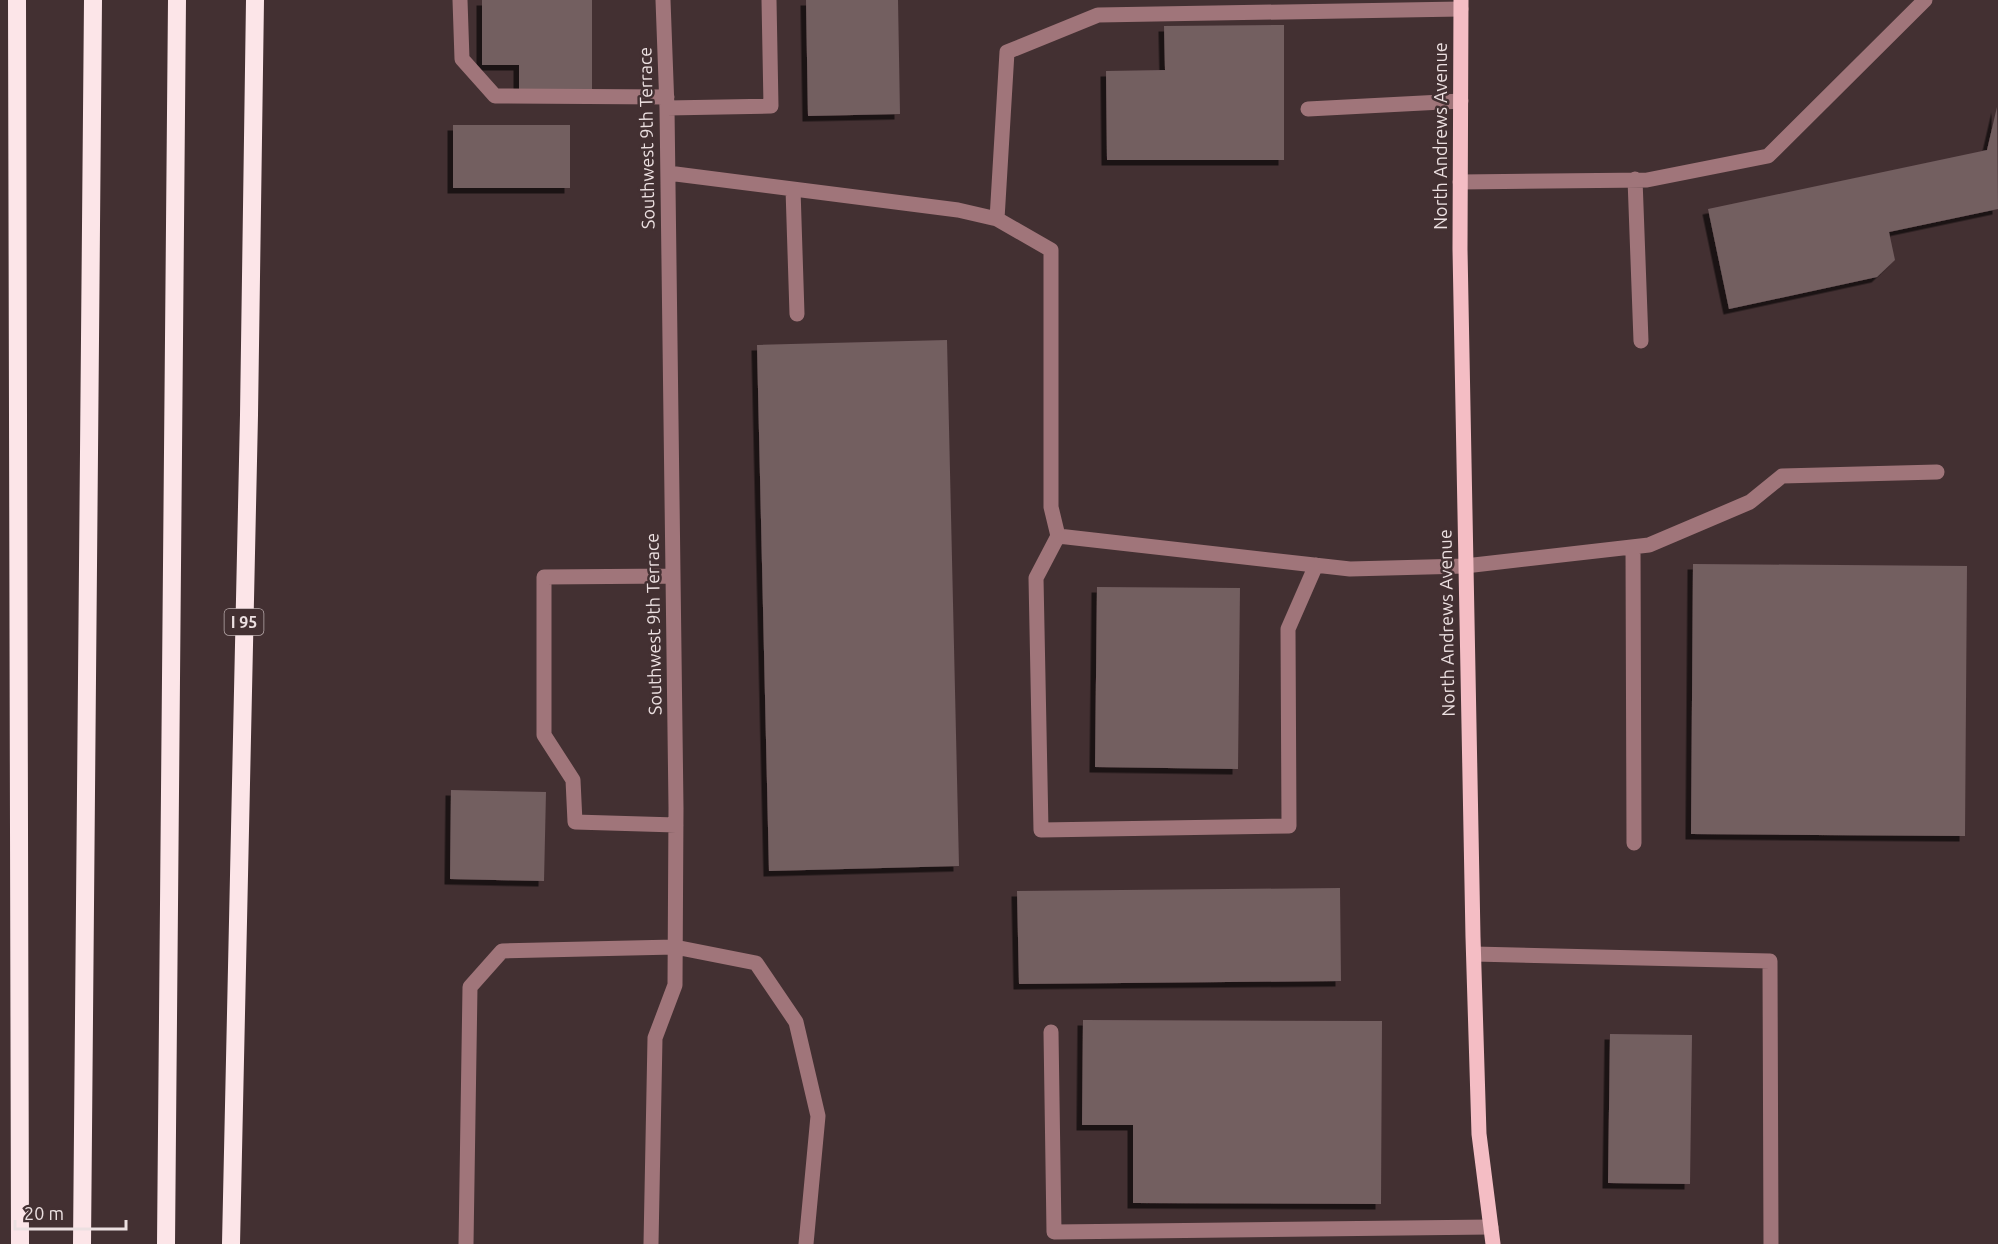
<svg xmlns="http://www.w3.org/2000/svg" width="1998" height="1244" font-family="Ubuntu,sans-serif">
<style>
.building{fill:#735e60;filter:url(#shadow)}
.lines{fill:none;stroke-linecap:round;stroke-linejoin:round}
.minor{stroke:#a0757a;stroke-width:15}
.major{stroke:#f4bdc4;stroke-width:15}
.highway{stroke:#fce5e8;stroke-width:18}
.labels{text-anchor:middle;stroke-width:5;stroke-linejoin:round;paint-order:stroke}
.shield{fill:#433032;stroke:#b9abac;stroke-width:1.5}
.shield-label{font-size:16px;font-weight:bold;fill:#ece0e1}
.street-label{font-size:18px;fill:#ece0e1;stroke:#433032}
</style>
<defs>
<filter id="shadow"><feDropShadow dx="-5.5" dy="5.5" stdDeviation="0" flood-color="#0009"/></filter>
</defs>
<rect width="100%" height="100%" fill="#433032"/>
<path class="building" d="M482,0H592V90H519V65H482Z
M806,0H898L900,114L808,116Z
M1284,25V160H1107L1106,71L1165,70L1164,26Z
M1997,107L1998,209L1889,232L1895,260L1877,277L1729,309L1708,209L1987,150Z
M453,125H570V188H453Z
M947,340L959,866L769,871L757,345Z
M1693,564L1967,566L1965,836L1691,834Z
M1097,587L1240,588L1238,769L1095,767Z
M451,790L546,792L544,881L450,879Z
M1340,888L1341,981L1019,984L1017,891Z
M1083,1020L1382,1021L1381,1204L1133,1203V1125H1082Z
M1610,1034L1692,1035L1690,1184L1608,1183Z"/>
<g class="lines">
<path class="minor" d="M460,0L462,59L495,96L667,97
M667,108L771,106L769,0
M1308,109L1461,101
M668,173L958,210L997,219L1051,250V507L1058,536L1350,569L1465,566L1649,545L1750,502L1782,476L1937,472
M1635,179L1641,341
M1460,182L1647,180L1768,156L1925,0
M793,189L797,314
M997,219L1007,52L1098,15L1461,9
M1058,536L1036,578L1041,830L1289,826L1288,629L1316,565
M1633,547L1634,843
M673,576L544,577V735L573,780L575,822L676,825
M1474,954L1770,961L1771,1244
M1051,1032L1054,1232L1491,1227
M466,1244L470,987L502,951L675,947L756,963L796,1022L818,1116L806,1244
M651,1244L655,1038L675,985L676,808L667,108L663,0"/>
<path class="major" d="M1461,0L1460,249L1473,937L1479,1134L1493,1244"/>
<path class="highway" d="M17,0L20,1244
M82,1244L93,0
M166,1244L177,0
M231,1244L249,415L255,0"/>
</g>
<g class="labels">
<rect class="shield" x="224.5" y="609" width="39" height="26" rx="4.5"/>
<g class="shield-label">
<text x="244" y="628">I 95</text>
</g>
<g class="street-label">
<text transform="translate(1441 136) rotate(-90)" y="6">North Andrews Avenue</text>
<text transform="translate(647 138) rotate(-91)" y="6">Southwest 9th Terrace</text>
<text transform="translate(1447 623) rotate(-91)" y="6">North Andrews Avenue</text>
<text transform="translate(654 624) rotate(-91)" y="6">Southwest 9th Terrace</text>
</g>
</g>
<path d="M15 1220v9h111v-9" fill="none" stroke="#ece0e1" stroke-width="3"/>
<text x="24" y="1220" font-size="18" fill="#ece0e1" stroke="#433032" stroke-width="4.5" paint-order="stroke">20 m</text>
</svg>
